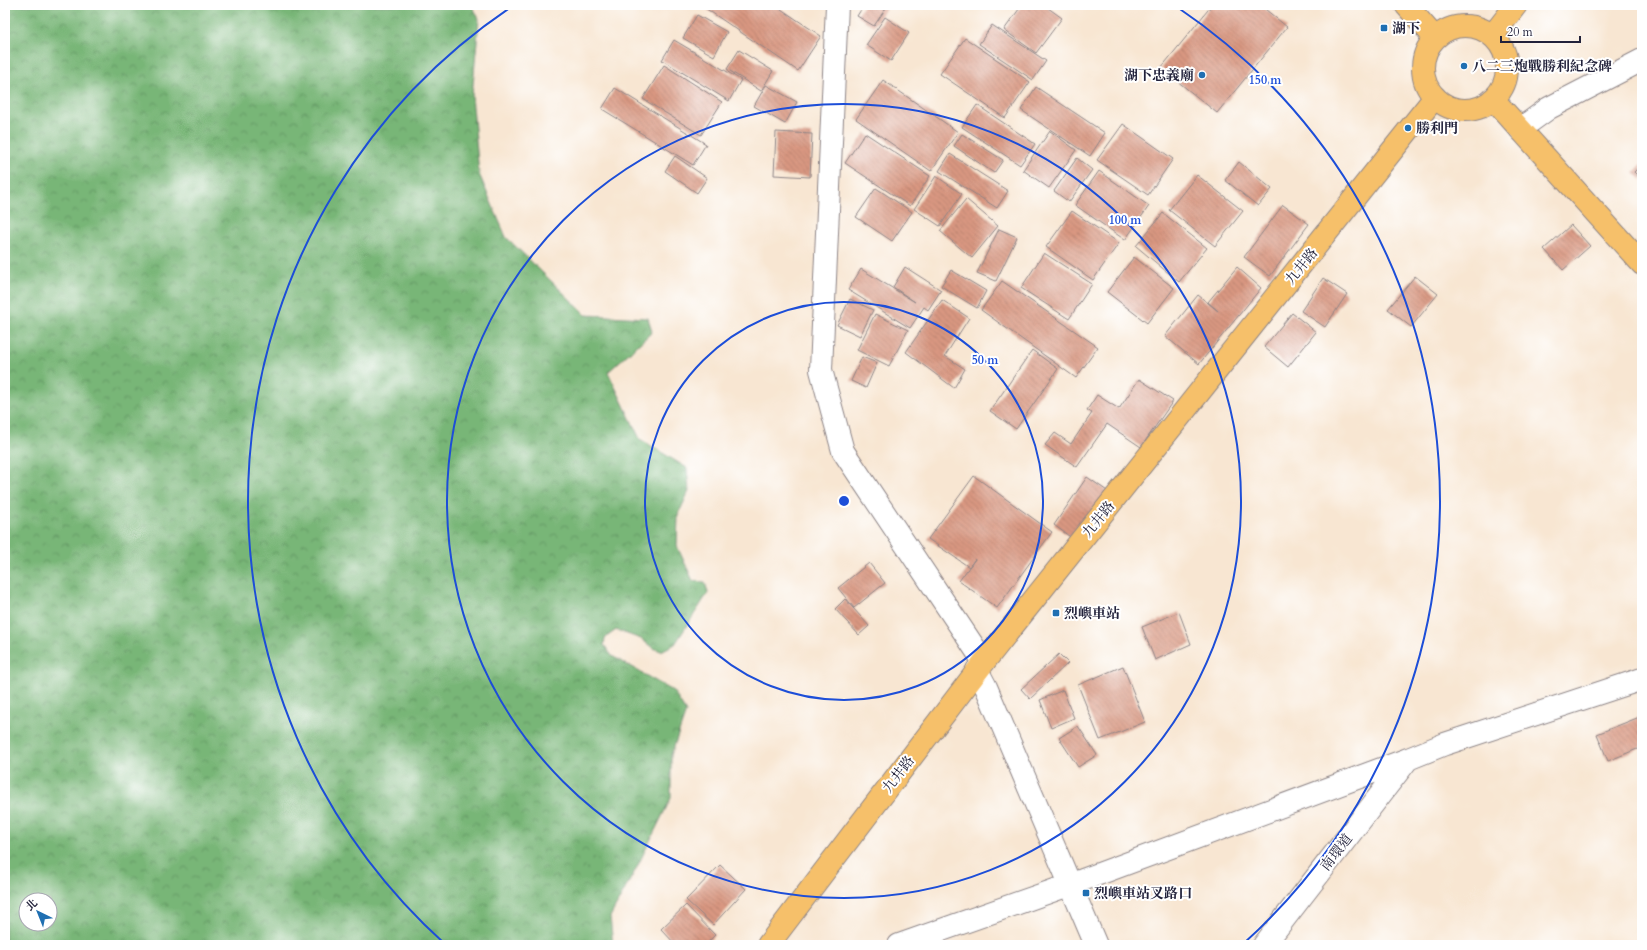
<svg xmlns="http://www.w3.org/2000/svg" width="1647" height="950" font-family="Cardo,'Noto Serif TC',serif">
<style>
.forest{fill:url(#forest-crowns);stroke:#4d6c59;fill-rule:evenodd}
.building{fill:url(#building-back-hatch)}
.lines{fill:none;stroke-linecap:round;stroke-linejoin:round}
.minor-casing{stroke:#8d8486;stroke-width:24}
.major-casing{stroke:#8d8486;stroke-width:24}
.minor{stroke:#fff;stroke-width:22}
.major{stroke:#f6c06b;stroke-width:22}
.ring{fill:none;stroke:#1d4ed8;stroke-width:2}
.poi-dot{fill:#1f6fb2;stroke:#fff;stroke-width:1.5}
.labels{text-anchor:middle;stroke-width:4;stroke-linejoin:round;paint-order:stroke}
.poi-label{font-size:14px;font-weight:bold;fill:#22223b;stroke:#fff;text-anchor:start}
.street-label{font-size:14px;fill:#22223b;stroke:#fff}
.centre{fill:#1d4ed8;stroke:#fff;stroke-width:2}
.ring-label{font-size:12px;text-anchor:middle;font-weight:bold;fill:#1d4ed8;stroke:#fff;stroke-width:4;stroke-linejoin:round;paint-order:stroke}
</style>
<defs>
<pattern id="forest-crowns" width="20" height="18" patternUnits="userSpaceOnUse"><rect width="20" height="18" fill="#78b677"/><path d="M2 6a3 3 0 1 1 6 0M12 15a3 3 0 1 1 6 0" fill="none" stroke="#629463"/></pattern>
<pattern id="building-back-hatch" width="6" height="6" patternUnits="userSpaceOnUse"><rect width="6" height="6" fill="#d99781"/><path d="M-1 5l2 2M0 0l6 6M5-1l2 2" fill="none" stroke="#b07b6b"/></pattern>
</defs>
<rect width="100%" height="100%" fill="#fff"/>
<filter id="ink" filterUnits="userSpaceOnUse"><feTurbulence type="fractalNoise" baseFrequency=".025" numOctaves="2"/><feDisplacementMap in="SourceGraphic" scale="8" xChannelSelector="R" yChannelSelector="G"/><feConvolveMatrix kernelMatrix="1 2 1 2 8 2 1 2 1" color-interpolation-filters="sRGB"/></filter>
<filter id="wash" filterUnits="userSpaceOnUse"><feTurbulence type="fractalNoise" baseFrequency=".012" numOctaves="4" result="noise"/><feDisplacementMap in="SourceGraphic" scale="16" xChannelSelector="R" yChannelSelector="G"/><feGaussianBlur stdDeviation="0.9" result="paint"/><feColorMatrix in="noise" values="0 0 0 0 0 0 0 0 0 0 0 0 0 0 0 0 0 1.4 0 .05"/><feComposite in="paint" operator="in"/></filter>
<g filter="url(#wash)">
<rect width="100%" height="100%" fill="#f8e6d2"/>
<path class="forest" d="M5,5H472L479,19L472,96L479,174L506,237L586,315L648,318L652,332L608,372L640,439L687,468L689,491L678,515L677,546L693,581L705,582L708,593L675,644L661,651L653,648L641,639L616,630L605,638L604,645L612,656L673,691L686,712L671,755V798L636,869L610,917L613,945H5ZM26,900H50V924H26Z"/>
<g id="blocks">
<path class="building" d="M707,5H775L821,36L798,71L705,8Z
M864,5H888L874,26L857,16Z
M1022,5H1044L1062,18L1036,53L1004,30Z
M1212,5H1260L1287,27L1217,113L1161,68Z
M697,15L727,32L714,56L683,38Z
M885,17L909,33L891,61L866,45Z
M992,25L1046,61L1033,80L979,44Z
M965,38L1030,82L1005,118L940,74Z
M674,40L741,80L729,101L662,60Z
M739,50L773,71L761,91L727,69Z
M664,65L722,102L701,135L643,99Z
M883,80L958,132L931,171L856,119Z
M766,85L797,102L785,124L754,106Z
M1036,87L1105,133L1090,156L1021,110Z
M615,88L706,144L693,165L602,109Z
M977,105L1035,144L1020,165L962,127Z
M1123,124L1173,159L1148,195L1097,160Z
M1050,131L1076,150L1049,188L1023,170Z
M776,132L812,134L810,177L774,175Z
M865,133L930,176L910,206L845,163Z
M962,134L1003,160L994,173L954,146Z
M950,154L1008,191L997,208L939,171Z
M675,156L707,178L697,193L665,171Z
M1077,158L1092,170L1069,202L1054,191Z
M1239,162L1272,189L1258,206L1225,180Z
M1642,164V180L1634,172Z
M1099,171L1149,206L1125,240L1075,205Z
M1197,175L1243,211L1215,246L1169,210Z
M936,176L962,194L940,226L914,209Z
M876,188L912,212L892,241L856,217Z
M966,199L998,226L972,258L940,231Z
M1283,205L1309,224L1270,276L1244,257Z
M1072,211L1119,243L1093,280L1046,247Z
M1163,213L1207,248L1179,282L1136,246Z
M1571,225L1590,246L1563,270L1544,249Z
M999,229L1017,237L996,281L977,273Z
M1044,253L1092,284L1069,319L1021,288Z
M1134,257L1174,288L1147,323L1107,292Z
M905,267L941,290L928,310L924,307L910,328L848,290L861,269L915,302L893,287Z
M1237,267L1261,288L1199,364L1165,336L1198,295L1218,311L1208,302Z
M951,270L986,291L977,308L941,286Z
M1415,276L1438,294L1411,327L1388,309Z
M1323,278L1347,294L1325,327L1301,311Z
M1002,281L1098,347L1076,378L981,310Z
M850,299L873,310L860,336L837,325Z
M942,300L969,318L945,356L965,369L954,388L906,352Z
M1292,313L1316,332L1288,367L1264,347Z
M875,314L908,330L889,366L857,350Z
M1032,350L1058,369L1016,429L990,411Z
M862,357L877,363L866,388L851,381Z
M1139,379L1173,401L1141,447L1107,424L1077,467L1045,445L1055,433L1071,444L1092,413L1087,410L1097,395L1119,409Z
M974,476L1052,532L997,608L959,581L975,559L969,567L928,539Z
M1087,477L1110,493L1077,542L1054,525Z
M869,563L885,583L854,608L838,588Z
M845,599L869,626L859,635L835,609Z
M1179,612L1191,644L1155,660L1142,627Z
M1059,654L1068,663L1030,699L1021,689Z
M1123,666L1145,722L1100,740L1078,685Z
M1063,690L1074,718L1051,728L1040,700Z
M1642,716V747L1608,761L1597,734Z
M1078,726L1097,755L1078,767L1059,738Z
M720,865L746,889L713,925L686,900Z
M686,905L715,935L705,945H676L661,929Z"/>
</g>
</g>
<g filter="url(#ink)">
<use href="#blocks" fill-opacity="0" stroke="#8d8486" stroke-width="1"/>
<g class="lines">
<defs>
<path id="minor" d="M837,5L821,370L843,451L984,662
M1520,129L1549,108L1642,60
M977,670L986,687L1096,945
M899,945L1069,885L1408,759L1445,744L1642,679
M1264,945L1408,759"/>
<path id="major" d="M1406,5L1435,38
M1423 68a42 42 0 1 1 84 0a42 42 0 1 1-84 0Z
M1493,35L1516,5
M1493,99L1642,264
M768,945L984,662L1435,97"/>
</defs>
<use href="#minor" class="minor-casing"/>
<use href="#major" class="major-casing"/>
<use href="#minor" class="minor"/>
<use href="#major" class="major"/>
</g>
</g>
<g class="ring">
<circle cx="844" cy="501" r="199"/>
<circle cx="844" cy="501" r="397"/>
<path d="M445 944A596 596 0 0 1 511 7M1177 7A596 596 0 0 1 1243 944"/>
</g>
<g class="poi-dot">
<rect x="1380" y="24" width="8" height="8" rx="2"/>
<circle cx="1464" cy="66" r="4"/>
<circle cx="1202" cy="75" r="4"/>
<circle cx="1408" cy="128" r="4"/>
<rect x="1052" y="609" width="8" height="8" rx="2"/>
<rect x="1082" y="889" width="8" height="8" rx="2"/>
</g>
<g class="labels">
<g class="poi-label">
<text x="1392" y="33">湖下</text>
<text x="1472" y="71">八二三炮戰勝利紀念碑</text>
<text x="1194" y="80" text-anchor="end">湖下忠義廟</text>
<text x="1416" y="133">勝利門</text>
<text x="1064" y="618">烈嶼車站</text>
<text x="1094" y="898">烈嶼車站叉路口</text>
</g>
<g class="street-label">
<text transform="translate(1301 266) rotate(-51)" y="5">九井路</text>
<text transform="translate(1098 519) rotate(-51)" y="5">九井路</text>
<text transform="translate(898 774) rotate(-53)" y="5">九井路</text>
<text transform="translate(1336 852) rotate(-52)" y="5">南環道</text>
</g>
</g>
<circle cx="844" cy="501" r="6" class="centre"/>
<g class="ring-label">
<text x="1265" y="84">150 m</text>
<text x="1125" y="224">100 m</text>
<text x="985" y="364">50 m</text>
</g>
<rect width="1647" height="950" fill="none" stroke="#fff" stroke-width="20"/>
<g transform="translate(38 912) rotate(317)"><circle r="19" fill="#ffffff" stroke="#a7a7b1"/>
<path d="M0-3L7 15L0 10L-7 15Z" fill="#1f6fb2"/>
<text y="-6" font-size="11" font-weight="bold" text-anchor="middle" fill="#22223b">北</text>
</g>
<path d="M1501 36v6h79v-6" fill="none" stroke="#22223b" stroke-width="2"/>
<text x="1507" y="36" font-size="12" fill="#22223b" stroke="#ffffff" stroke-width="3" paint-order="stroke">20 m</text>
</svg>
